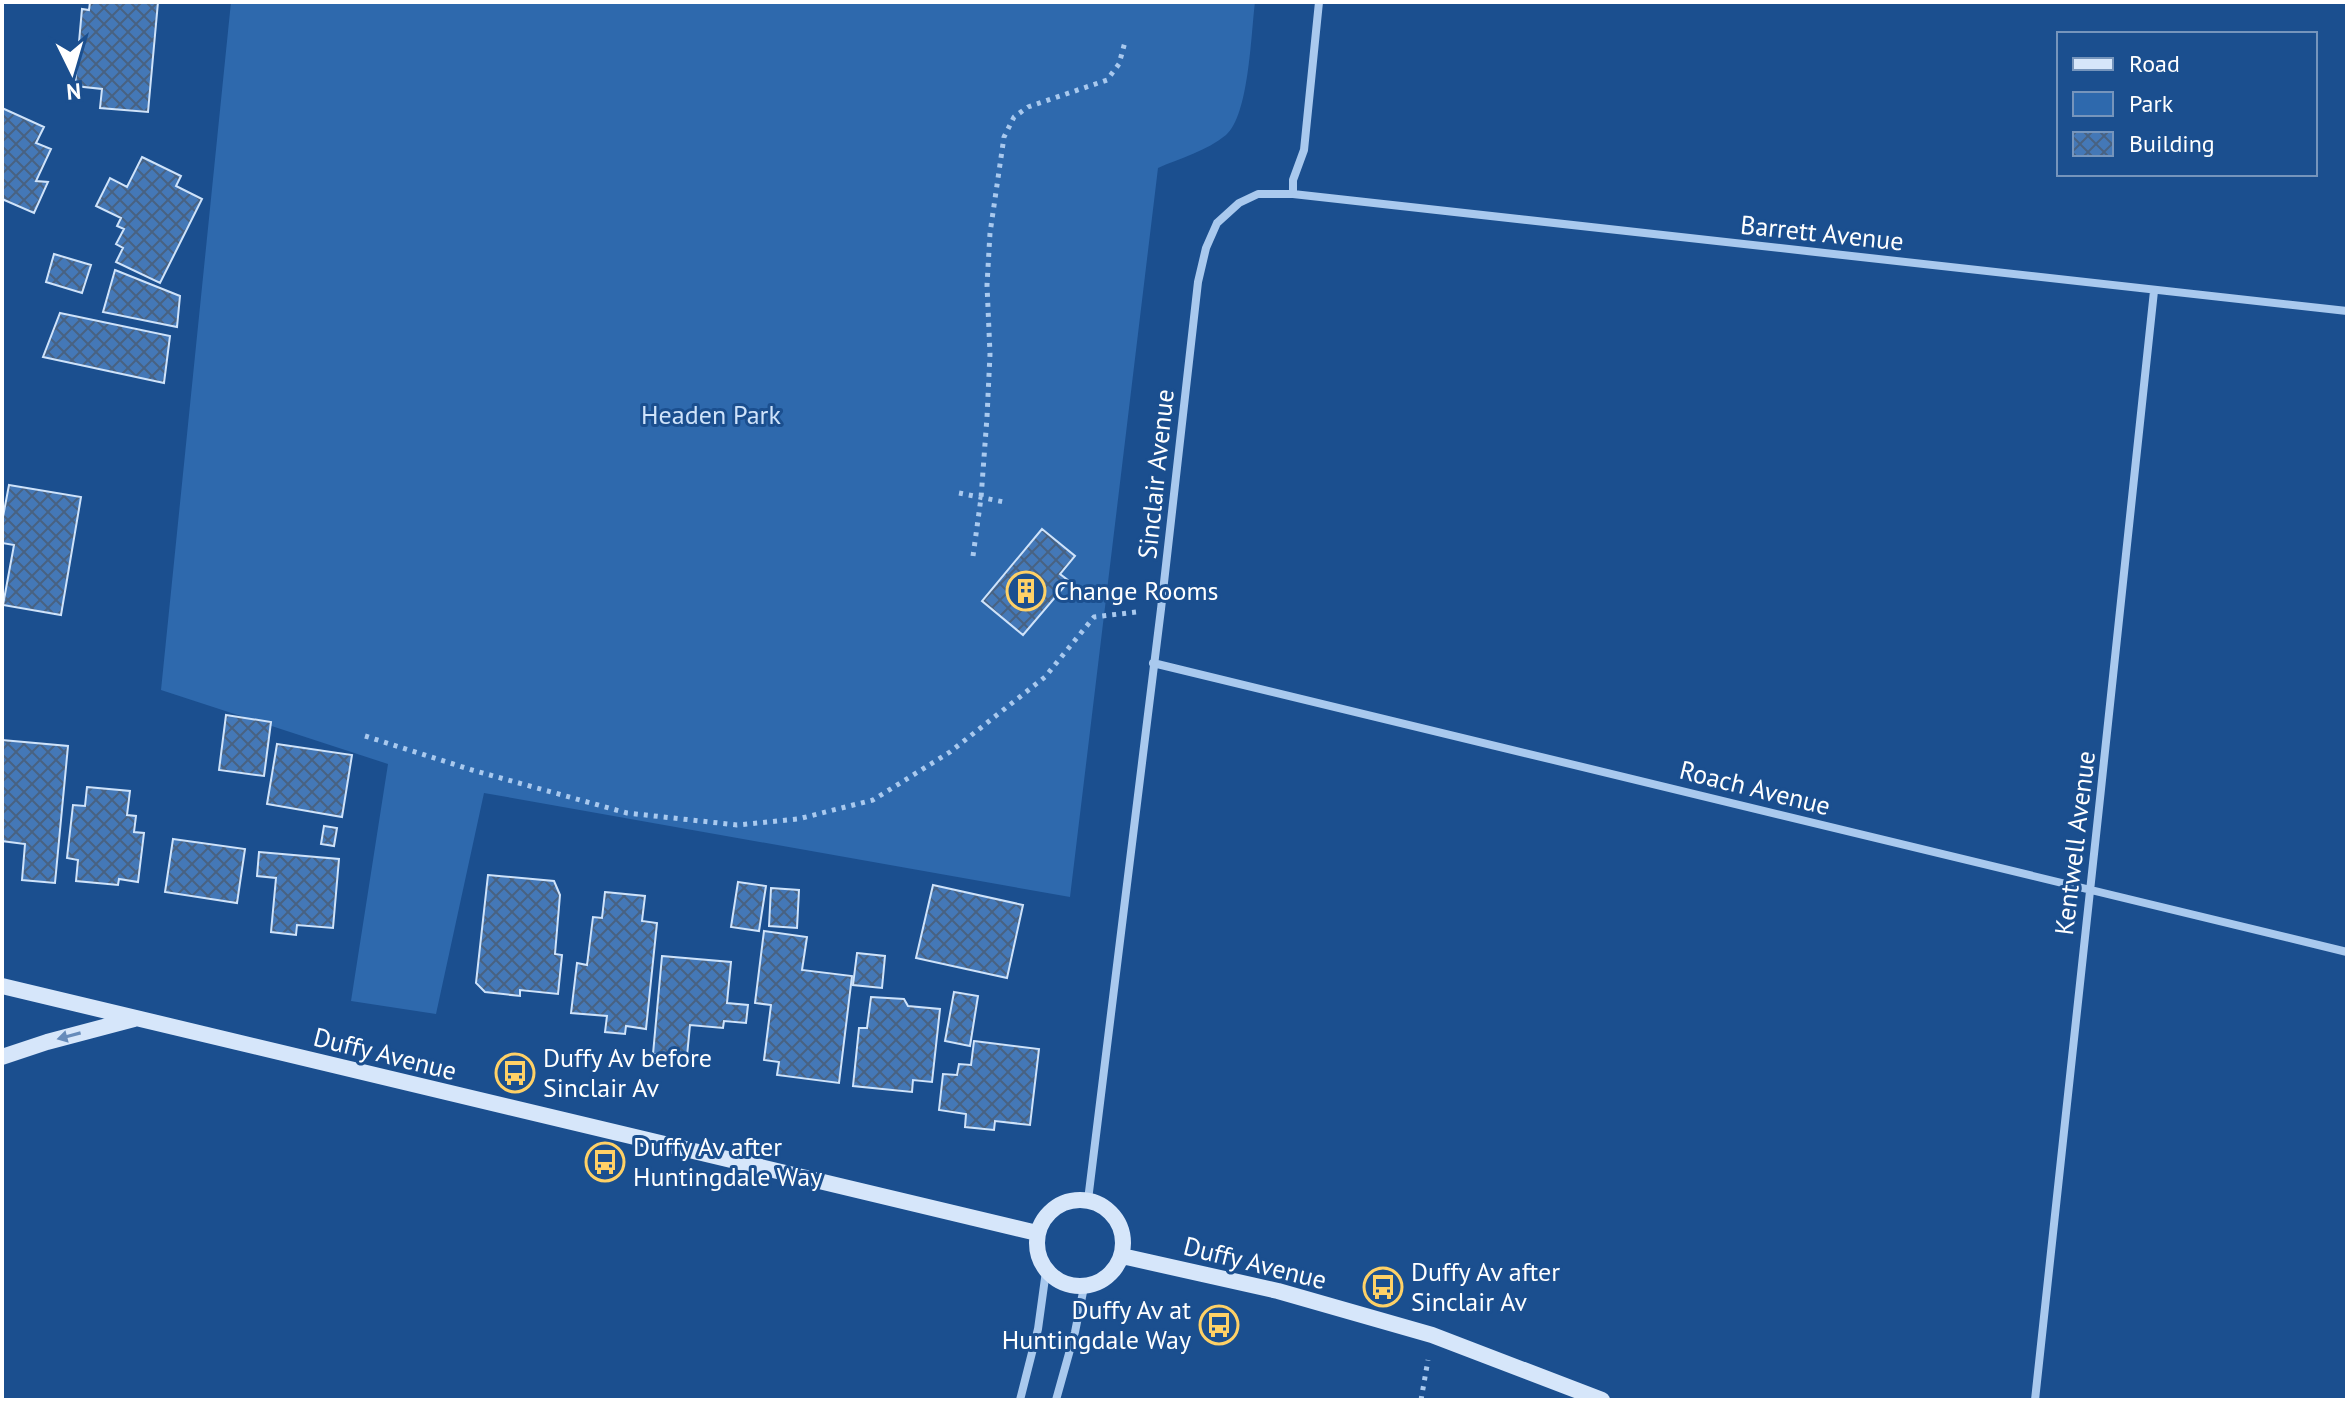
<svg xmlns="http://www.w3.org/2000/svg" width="2349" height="1402" font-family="'PT Sans',sans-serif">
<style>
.green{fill:#2e69ad}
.building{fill:url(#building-cross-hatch);stroke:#cfe3fa;stroke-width:2}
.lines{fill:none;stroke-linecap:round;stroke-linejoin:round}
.path{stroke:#a9c9ee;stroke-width:5;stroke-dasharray:4 6;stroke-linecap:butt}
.street{stroke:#a9c9ee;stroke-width:8}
.secondary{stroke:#d6e6fa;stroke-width:16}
.oneway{fill:#668bba}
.labels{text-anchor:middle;stroke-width:6;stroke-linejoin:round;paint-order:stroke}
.street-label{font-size:26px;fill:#fff;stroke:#1b4f8f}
.park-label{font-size:26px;fill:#cfe3fa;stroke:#1b4f8f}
.poi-label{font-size:26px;fill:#fff;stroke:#1b4f8f;text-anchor:start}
</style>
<defs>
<pattern id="building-cross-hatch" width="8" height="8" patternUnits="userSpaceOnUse" patternTransform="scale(2)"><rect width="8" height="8" fill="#4478b7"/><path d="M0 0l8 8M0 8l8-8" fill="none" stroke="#486282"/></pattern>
</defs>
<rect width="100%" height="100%" fill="#1b4f8f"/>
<path class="green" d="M231,2H1255C1251,33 1249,116 1226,135C1207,151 1180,158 1158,168L1070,897L484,793L436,1014L351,1001L388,764L161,690Z"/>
<path class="building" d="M90,2H158L148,112L100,108L102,89L75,86L82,9L89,10Z
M2,108L44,127L36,143L51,149L36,181L48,182L34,213L2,199Z
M142,157L181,176L176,186L202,199L160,283L116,262L123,248L116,244L124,229L117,226L121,218L96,206L110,178L127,187Z
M54,254L91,265L82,293L46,282Z
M115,270L180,296L177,327L103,312Z
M60,313L170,336L164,383L43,357Z
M9,485L81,497L61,615L3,605L14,545L2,543V522Z
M1042,529L1075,556L1060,574L1069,581L1023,635L982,601Z
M226,715L271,722L264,776L219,770Z
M2,740L68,746L55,883L22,880L25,844L2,841Z
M277,744L352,755L342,817L267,804Z
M87,787L130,791L127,815L136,816L134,832L144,833L138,882L119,879L118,885L76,881L78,860L67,858L73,805L85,806Z
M324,826L337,828L334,846L321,844Z
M173,839L245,849L237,903L165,892Z
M259,852L339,859L333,928L297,925L296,935L271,932L276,878L257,876Z
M488,875L554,881L560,895L555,954L562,955L558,994L520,990V996L485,992L476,983Z
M738,882L766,886L759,931L731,927Z
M933,885L1023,905L1007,978L916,958Z
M771,888L799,890L797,928L769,926Z
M605,892L645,896L642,921L657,923L646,1029L626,1026L625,1034L605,1032L607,1016L571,1013L577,963L587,965L593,917L602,918Z
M764,931L807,937L802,970L852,976L839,1083L777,1075L779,1062L764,1060L771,1005L755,1003Z
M857,953L885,956L882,988L853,985Z
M662,956L731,962L727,1003L748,1005L746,1023L724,1021L723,1028L690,1025L687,1056L653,1054Z
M954,992L978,996L970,1046L945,1041Z
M871,997L904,999L908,1006L940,1009L932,1082L913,1080L912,1092L853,1086L859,1028H867Z
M974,1041L1039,1049L1030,1125L995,1121L994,1130L965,1127L966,1114L939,1110L943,1074L957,1075L959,1064L971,1065Z"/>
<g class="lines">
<path class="path" d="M959,493L1004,502
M973,556L981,498L987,417L990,354L987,285L990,233L1004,137L1014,117L1028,107L1107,80L1119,64L1125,42
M365,736L472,770L627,813L737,825L798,819L873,800L950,752L1045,677L1094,617L1136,612
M1421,1400L1428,1360"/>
<path class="street" d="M1293,194L2347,311
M1153,663L2347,952
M1088,1200L1161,609L1198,282L1206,248L1217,223L1239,203L1258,194H1293V180L1304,150L1319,2
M1020,1400L1038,1329L1046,1271
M1056,1400L1075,1332L1084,1287
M2035,1400C2074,1030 2116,661 2154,291"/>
<path class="secondary" d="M2,986L1037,1233
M2,1057L47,1042L134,1019
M1037 1243a43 43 0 1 1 86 0a43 43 0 1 1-86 0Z
M1122,1256L1278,1291L1432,1335L1602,1400"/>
</g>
<defs><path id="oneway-solid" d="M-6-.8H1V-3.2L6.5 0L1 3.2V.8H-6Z" transform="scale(2)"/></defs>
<use class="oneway" href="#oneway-solid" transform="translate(69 1036) rotate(165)"/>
<defs>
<symbol id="building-ring" viewBox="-11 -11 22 22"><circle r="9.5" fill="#1b4f8f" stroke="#ffd166" stroke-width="1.5"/><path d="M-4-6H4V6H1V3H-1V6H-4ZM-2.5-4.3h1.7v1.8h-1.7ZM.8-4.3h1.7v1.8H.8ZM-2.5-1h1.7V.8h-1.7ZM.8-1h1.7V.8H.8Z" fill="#ffd166"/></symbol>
<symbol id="bus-ring" viewBox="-11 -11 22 22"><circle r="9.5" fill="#1b4f8f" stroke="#ffd166" stroke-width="1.5"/><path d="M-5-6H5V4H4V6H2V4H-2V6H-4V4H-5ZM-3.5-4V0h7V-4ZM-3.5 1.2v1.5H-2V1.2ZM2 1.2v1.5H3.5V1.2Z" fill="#ffd166"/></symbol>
</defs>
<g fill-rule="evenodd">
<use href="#building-ring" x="1004" y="569" width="44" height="44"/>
<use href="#bus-ring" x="493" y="1051" width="44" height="44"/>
<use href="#bus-ring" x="583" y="1140" width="44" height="44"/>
<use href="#bus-ring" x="1361" y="1265" width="44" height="44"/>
<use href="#bus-ring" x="1197" y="1303" width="44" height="44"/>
</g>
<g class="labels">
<g class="street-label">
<text transform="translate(1822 233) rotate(6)" y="9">Barrett Avenue</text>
<text transform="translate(1156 474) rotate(-84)" y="9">Sinclair Avenue</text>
<text transform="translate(1755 788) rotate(14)" y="9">Roach Avenue</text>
<text transform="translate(2075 843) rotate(-83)" y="9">Kentwell Avenue</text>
<text transform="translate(385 1054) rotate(14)" y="9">Duffy Avenue</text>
<text transform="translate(1255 1263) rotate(14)" y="9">Duffy Avenue</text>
</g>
<g class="park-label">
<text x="711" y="424">Headen Park</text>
</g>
<g class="poi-label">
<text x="1054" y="600">Change Rooms</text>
<text x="543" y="1067">Duffy Av before<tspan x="543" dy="30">Sinclair Av</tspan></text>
<text x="633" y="1156">Duffy Av after<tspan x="633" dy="30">Huntingdale Way</tspan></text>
<text x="1411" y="1281">Duffy Av after<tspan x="1411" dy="30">Sinclair Av</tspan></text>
<text x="1191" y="1319" text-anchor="end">Duffy Av at<tspan x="1191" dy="30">Huntingdale Way</tspan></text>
</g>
</g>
<rect width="2349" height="1402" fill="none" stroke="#ffffff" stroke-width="8"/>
<rect x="2057" y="32" width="260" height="144" fill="#1b4f8f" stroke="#7695bc" stroke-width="2"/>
<rect x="2073" y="58" width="40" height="12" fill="#d6e6fa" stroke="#7695bc" stroke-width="2"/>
<text x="2129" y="72" font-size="24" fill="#ffffff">Road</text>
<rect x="2073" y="92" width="40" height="24" fill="#2e69ad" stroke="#7695bc" stroke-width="2"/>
<text x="2129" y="112" font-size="24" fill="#ffffff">Park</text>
<rect x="2073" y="132" width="40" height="24" fill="url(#building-cross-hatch)" stroke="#7695bc" stroke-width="2"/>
<text x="2129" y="152" font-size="24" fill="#ffffff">Building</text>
<g transform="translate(72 72) rotate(175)" stroke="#1b4f8f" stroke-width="6" paint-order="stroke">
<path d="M0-6L14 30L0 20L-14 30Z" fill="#ffffff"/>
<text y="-12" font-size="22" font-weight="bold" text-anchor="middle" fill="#ffffff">N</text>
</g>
</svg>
